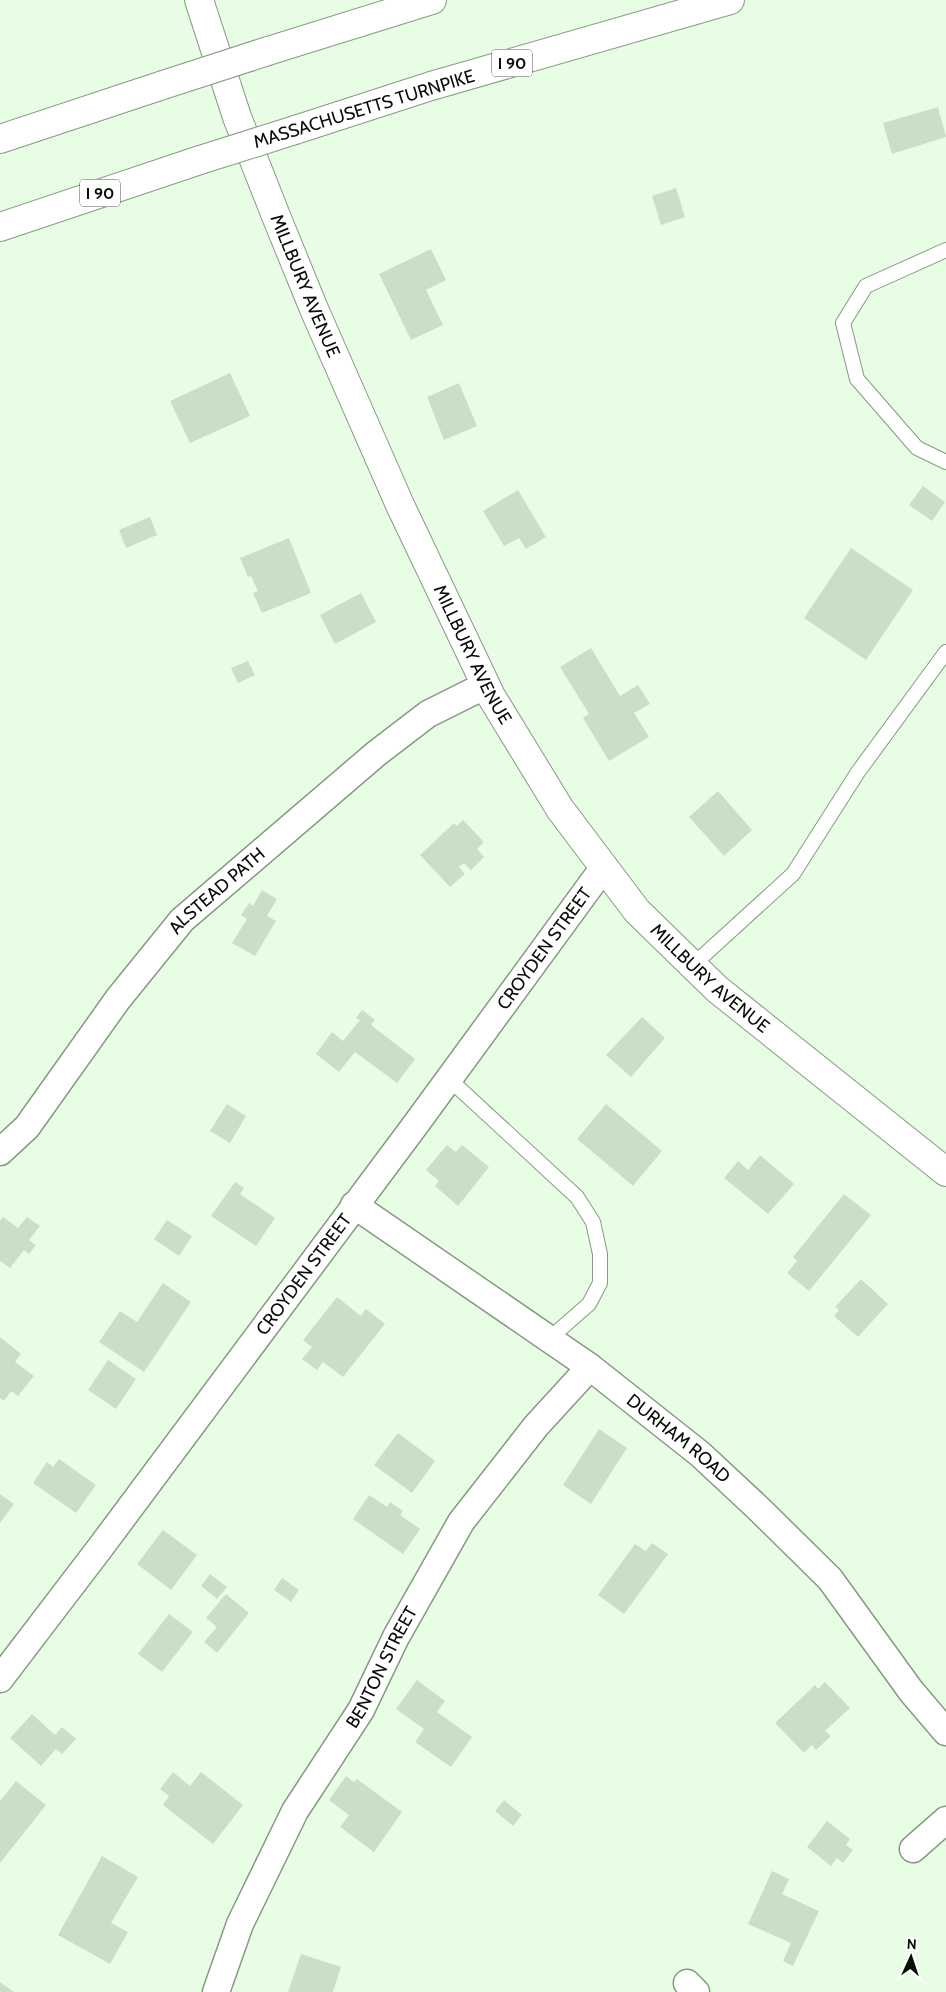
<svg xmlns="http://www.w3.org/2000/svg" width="946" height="1992" font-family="Cabin,sans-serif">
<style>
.building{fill:#cae0c6}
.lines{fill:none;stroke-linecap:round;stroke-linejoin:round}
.service-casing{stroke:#869a83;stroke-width:16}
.minor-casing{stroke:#869a83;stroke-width:29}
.secondary-casing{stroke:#869a83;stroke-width:30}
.motorway-casing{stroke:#869a83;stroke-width:30}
.service{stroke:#fff;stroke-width:14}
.minor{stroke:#fff;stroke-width:26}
.secondary{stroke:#fff;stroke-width:28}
.motorway{stroke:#fff;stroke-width:28}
.motorway-bridge-casing{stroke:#869a83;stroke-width:30;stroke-linecap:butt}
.motorway-bridge{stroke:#fff;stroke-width:28}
.labels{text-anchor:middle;stroke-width:4.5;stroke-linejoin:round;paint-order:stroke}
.shield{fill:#fff;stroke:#515651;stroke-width:1}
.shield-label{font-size:16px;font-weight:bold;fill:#070e06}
.street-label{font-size:18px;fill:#070e06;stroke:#fff}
</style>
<rect width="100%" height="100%" fill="#e8fee4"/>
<path class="building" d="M938,107L946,137L892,154L883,123Z
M676,188L685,217L661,225L652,196Z
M431,249L446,280L426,290L443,325L411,340L379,274Z
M230,373L250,416L190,443L170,401Z
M459,383L477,426L444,440L427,397Z
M923,486L945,502L932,521L909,505Z
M518,490L546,537L526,549L519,538L504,546L483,511Z
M150,517L157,535L126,548L119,530Z
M289,538L311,593L262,613L253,593L258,591L251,576L248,577L240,558Z
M851,548L913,590L866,660L804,618Z
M361,593L376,622L335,644L320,615Z
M591,648L620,696L638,685L650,704L634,713L649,737L609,761L583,718L589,714L560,667Z
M248,661L255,675L238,683L231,668Z
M718,791L752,830L724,856L689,817Z
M463,820L484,842L477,849L484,857L471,870L464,863L459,867L465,874L450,887L420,855L454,823L457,826Z
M262,890L277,899L267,916L276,921L255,956L232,943L247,919L241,915L249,903L253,906Z
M362,1010L375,1020L371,1025L415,1059L397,1083L355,1052L339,1072L316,1054L332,1032L343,1041L360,1020L356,1018Z
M642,1017L665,1038L631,1077L606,1055Z
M227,1104L246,1116L230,1143L210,1131Z
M606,1104L662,1151L633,1186L577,1139Z
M447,1145L456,1152L462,1145L489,1167L458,1206L435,1186L439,1181L426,1170Z
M760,1155L794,1184L768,1214L724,1178L738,1161L748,1170Z
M235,1182L244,1188L240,1194L275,1218L256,1246L211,1216Z
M844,1194L871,1215L809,1291L787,1273L797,1261L793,1257Z
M3,1217L18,1228L27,1217L40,1226L29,1240L36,1245L29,1254L24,1250L10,1268L0,1261V1221Z
M167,1220L192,1236L179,1256L154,1239Z
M861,1279L888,1304L858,1337L834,1316L839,1310L835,1307Z
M163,1283L191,1302L144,1372L99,1342L120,1311L137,1322Z
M337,1297L361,1316L366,1309L385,1324L343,1377L323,1362L317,1370L302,1359L312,1347L303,1340Z
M0,1337L21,1354L15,1362L34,1376L18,1396L11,1391L4,1401L0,1398Z
M108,1360L136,1379L116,1409L88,1390Z
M599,1429L627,1448L591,1504L563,1485Z
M398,1433L435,1461L412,1493L374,1465Z
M59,1459L96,1485L76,1513L33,1483L47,1462L53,1467Z
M0,1494L14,1504L0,1523Z
M369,1495L387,1507L390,1502L403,1511L400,1515L420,1529L403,1554L353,1519Z
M163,1530L197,1555L171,1590L137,1564Z
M652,1543L668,1554L624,1614L598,1595L635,1544L646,1551Z
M210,1574L227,1587L217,1599L201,1586Z
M282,1578L299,1590L291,1602L274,1590Z
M226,1594L249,1613L217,1653L204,1642L217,1627L206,1618Z
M169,1614L193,1632L162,1672L138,1654Z
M417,1680L445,1701L437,1712L472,1737L451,1767L415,1742L424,1729L396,1709Z
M825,1682L850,1708L825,1731L831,1736L816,1750L812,1745L804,1753L775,1723L815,1685L818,1689Z
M32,1714L55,1735L62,1727L76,1739L62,1754L56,1749L41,1766L10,1738Z
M173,1772L190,1786L201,1772L243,1805L213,1844L163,1805L169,1796L160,1789Z
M346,1776L354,1782L357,1779L402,1812L374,1852L340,1827L349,1815L329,1800Z
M16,1781L46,1805L0,1863V1801Z
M504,1800L522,1815L513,1826L495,1811Z
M827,1821L850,1839L846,1845L853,1850L843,1863L837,1858L831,1866L807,1847Z
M102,1856L138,1877L111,1923L128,1932L110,1964L58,1935Z
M772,1871L789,1879L782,1894L819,1911L793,1966L783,1961L791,1943L748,1924Z
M301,1954L341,1967L333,1992H288Z
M0,1982L14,1992H0Z"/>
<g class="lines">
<defs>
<path id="service" d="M946,250L866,286L843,323L857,379L917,448L946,462
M693,965L793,874L858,772L946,652
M449,1079L577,1197L593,1222L600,1254V1283L589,1304L549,1339"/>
<g id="minor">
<path id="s1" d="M0,1152L27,1127L118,999L182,920L377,753L428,714L486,685"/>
<path id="s2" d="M354,1205L590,1367L700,1454L759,1509L830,1579L911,1691L946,1732"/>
<path id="s3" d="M0,1679L100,1548L416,1124L604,867"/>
<path d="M913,1849L946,1820"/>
<path d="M687,1983L696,1992"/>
<path id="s4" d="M216,1992L240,1924L295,1811L361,1710L396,1637L461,1522L536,1426L590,1367"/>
</g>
<g id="secondary">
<path id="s5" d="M199,0L237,117L276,216L314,309L400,505L491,696L560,809L637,911L717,989L946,1172"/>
</g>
<path id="motorway" d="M268,51L432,0
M295,130L431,86L730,0
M0,139L163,85
M0,227L200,160"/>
</defs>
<use href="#service" class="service-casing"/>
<use href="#minor" class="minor-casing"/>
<use href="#secondary" class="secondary-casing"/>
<use href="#motorway" class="motorway-casing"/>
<use href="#service" class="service"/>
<use href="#minor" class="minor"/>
<use href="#secondary" class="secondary"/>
<use href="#motorway" class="motorway"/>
<defs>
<path id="motorway-bridge" d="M163,85L268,51
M200,160L295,130"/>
</defs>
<use href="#motorway-bridge" class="motorway-bridge-casing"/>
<use href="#motorway-bridge" class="motorway-bridge"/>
</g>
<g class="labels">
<g class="shield">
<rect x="492" y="49.5" width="40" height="27" rx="4"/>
<rect x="80" y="179.5" width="40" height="27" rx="4"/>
</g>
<g class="shield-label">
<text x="512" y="69">I 90</text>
<text x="100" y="199">I 90</text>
</g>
<g class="street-label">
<text transform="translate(364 109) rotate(-17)" y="6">MASSACHUSETTS TURNPIKE</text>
<text dy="6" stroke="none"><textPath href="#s5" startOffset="305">MILLBURY AVENUE</textPath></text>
<text dy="6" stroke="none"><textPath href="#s5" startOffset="710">MILLBURY AVENUE</textPath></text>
<text dy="6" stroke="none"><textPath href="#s1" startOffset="341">ALSTEAD PATH</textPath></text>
<text dy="6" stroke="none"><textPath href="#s3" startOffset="911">CROYDEN STREET</textPath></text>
<text dy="6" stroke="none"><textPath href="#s5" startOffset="1115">MILLBURY AVENUE</textPath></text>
<text dy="6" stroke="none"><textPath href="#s3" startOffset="506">CROYDEN STREET</textPath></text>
<text dy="6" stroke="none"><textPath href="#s2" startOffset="400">DURHAM ROAD</textPath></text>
<text dy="6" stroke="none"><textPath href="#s4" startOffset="366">BENTON STREET</textPath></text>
</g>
</g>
<g transform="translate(911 1957) rotate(3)" stroke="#ffffff" stroke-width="4" paint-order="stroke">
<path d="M0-4L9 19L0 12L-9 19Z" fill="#070e06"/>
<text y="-8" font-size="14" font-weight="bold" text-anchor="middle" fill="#070e06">N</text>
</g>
</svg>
